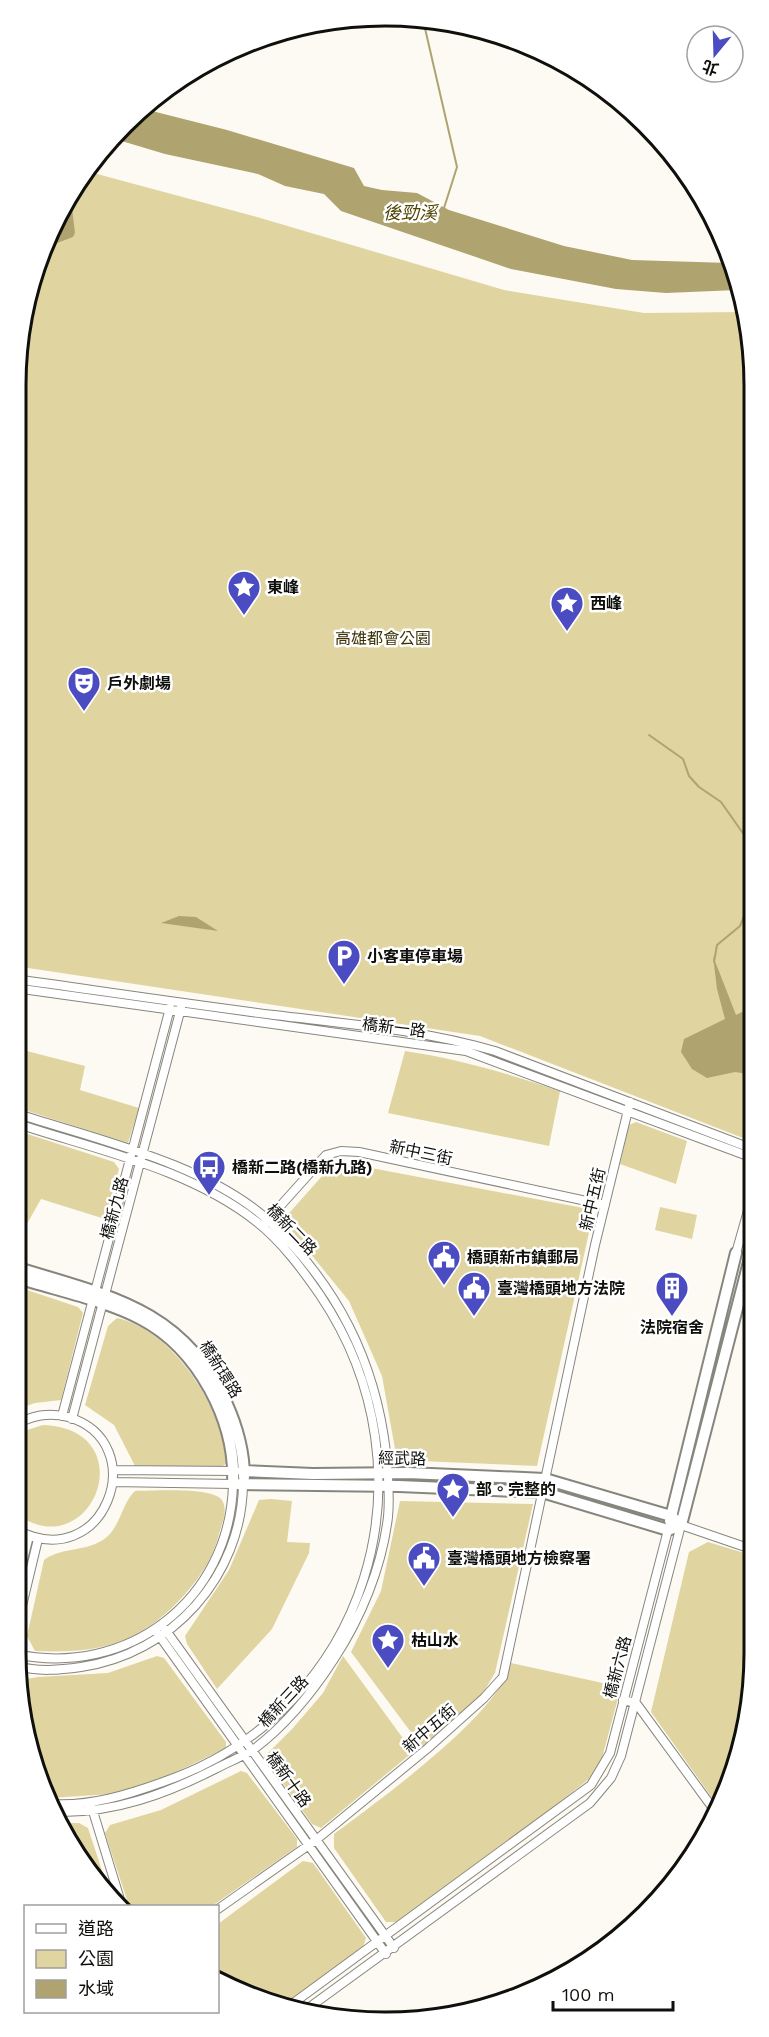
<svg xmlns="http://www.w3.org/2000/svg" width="769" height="2037" font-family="'Work Sans','Noto Sans TC',sans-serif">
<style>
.green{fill:#e0d4a1}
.water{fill:#afa370}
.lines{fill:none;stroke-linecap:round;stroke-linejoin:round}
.stream{stroke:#afa370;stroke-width:2}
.street-casing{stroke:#87867e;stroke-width:10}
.secondary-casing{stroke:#87867e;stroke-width:14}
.street{stroke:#fff;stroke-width:8}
.secondary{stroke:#fff;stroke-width:10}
.labels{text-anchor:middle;stroke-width:5;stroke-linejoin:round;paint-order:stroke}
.poi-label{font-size:16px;font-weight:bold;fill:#0f0f0c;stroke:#fff;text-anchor:start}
.park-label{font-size:16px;fill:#3c3307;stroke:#fff}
.street-label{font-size:16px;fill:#0f0f0c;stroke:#fff}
.water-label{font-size:18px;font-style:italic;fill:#4f4300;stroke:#fff}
.rim{fill:none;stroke:#0f0f0c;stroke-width:3}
</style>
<rect width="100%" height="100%" fill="#fcfaf2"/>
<path class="green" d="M86,171L257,217L504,290L644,313L743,312L751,336L753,1135L743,1138L480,1036L15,966V384L28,289Z
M15,1048L85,1066L80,1090L139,1108L128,1143L15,1107Z
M405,1051C459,1059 509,1074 560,1091L549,1146L388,1113Z
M636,1122L687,1141L676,1184L620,1164L629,1125Z
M15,1130L114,1162L119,1169L105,1219L41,1199L15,1245Z
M350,1164L594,1210L537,1466L397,1460L382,1376L349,1301L283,1220L331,1166Z
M660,1207L697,1215L692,1239L655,1230Z
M15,1286L78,1307L83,1313L61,1400L35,1403L15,1410Z
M117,1318C173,1330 223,1408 227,1463L217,1470L135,1466L114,1425L85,1405L108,1326Z
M43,1425C146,1429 92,1570 15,1513V1439L27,1430Z
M135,1491C154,1491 209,1487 221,1499C229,1508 222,1523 219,1534C213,1558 202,1574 186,1593C141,1644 101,1654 35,1651L27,1636L44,1560C62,1546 91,1553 109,1535C121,1522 123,1502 135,1491Z
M271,1499L292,1501L287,1542L310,1543L309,1553L272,1629L217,1689L187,1644L185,1636L229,1570L259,1500Z
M400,1501L533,1504L495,1673L483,1693L422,1747L351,1652L381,1591Z
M708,1542L754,1556V1653L741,1748L715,1802L651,1712L689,1552Z
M157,1656L164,1658L226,1742V1748L168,1776L112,1794L50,1798L35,1772L20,1685L26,1679L38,1677L108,1673Z
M343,1656L413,1752L321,1828L312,1824L264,1757L293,1728L323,1693Z
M511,1663L621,1687L602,1758L589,1779L487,1859L396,1922H386L334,1848V1834C378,1801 500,1714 511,1663Z
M241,1771L247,1773L297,1839V1847L212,1906H129L105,1833L110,1825L161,1810Z
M65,1823H79L88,1828L112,1901L106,1896Z
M303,1861L313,1863L366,1938L363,1947L287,2002L218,1979V1924Z"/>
<path class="water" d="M148,110L227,130L354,168L364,186L382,190L417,193L449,210L564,246L632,260L729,263L737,290L666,293L616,289L511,269L341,211L324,194L285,186L258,174L165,154L115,139Z
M71,200L75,233L73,237L49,246Z
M179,916L196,917L218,931L161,923Z
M713,956L736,1015L752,1007V1020L745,1048L753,1051V1067L748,1074L735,1072L707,1078L692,1069L681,1052L684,1039L725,1019L717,989Z"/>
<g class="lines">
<path class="stream" d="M424,24L457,167L444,208
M649,735L683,759L689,776L699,787L721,802L752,846
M714,962L717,945L740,926L752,897"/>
<defs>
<path id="street" d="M15,979C101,991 187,1004 274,1015C348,1024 424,1030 495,1051L753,1149
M15,988L466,1051L753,1158
M15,1113C95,1139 208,1164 270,1222C337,1286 375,1360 386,1452C388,1473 390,1497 388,1517C382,1567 361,1618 334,1659C312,1693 286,1725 254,1749C242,1757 228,1762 215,1769C166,1794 114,1813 58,1812
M15,1123C96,1150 189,1168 257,1222C282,1242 302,1269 320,1295C440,1473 369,1711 163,1782C127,1795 91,1806 53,1804
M265,1223L326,1155L341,1151L359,1152L605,1205
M736,1253L753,1193
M750,1258L753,1244
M62,1416L170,1008
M72,1419L181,1008
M15,1426C30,1415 50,1412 68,1417C154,1442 105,1578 15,1529
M113,1470L236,1471
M15,1591L29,1536
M162,1625L394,1948
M156,1631L386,1954
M15,1635L38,1539
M15,1654C128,1678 230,1600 233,1484L113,1482
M17,1666C38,1672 60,1670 81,1667C172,1654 242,1576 243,1484
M623,1700L636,1703L712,1807
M92,1808L122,1906
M218,1909L316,1840L428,1748L484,1698L503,1677L595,1245L630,1102
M292,2004L591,1785L610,1753L668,1530
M307,2009L590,1803L611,1778L621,1756L681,1525L754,1550"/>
<path id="secondary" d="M15,1267C105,1295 182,1307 226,1402C236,1424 244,1451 244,1477
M15,1277C55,1290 105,1300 141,1319C198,1349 236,1421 233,1484L399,1486L542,1492L668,1530L681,1525
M244,1471L313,1474L408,1473L545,1479L671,1516L681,1525
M670,1521L736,1253
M681,1525L750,1258"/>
</defs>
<use href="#street" class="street-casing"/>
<use href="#secondary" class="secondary-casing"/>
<use href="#street" class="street"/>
<use href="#secondary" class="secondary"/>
</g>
<defs>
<symbol id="sight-pin" viewBox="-11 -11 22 30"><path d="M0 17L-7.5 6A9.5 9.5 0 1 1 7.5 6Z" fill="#4b4cc2" stroke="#fff"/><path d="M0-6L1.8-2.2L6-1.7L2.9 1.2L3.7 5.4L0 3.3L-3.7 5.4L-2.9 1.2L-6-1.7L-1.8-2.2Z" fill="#fff"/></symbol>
<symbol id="theatre-pin" viewBox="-11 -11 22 30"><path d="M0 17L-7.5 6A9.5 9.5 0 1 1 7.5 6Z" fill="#4b4cc2" stroke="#fff"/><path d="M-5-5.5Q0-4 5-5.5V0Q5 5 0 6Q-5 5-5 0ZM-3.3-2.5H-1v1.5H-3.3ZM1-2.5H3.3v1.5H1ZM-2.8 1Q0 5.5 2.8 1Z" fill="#fff"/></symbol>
<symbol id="parking-pin" viewBox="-11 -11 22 30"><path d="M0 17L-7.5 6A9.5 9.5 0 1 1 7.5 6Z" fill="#4b4cc2" stroke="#fff"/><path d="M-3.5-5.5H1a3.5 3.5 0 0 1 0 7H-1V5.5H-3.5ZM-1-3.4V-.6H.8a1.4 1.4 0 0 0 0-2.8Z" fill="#fff"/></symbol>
<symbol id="bus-pin" viewBox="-11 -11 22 30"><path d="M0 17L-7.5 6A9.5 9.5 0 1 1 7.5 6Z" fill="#4b4cc2" stroke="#fff"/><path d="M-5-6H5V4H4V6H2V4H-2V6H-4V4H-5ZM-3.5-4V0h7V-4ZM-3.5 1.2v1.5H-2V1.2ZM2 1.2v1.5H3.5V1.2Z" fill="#fff"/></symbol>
<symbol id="civic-pin" viewBox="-11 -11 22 30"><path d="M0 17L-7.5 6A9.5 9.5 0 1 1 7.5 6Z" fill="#4b4cc2" stroke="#fff"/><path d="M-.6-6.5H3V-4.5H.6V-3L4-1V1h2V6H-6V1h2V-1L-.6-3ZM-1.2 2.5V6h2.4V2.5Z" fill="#fff"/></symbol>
<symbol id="building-pin" viewBox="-11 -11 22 30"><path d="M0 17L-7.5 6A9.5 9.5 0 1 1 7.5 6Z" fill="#4b4cc2" stroke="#fff"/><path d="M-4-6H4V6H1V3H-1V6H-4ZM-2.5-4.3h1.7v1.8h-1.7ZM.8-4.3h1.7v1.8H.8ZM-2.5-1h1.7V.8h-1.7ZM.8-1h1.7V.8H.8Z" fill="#fff"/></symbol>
</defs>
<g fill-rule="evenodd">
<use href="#sight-pin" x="225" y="568" width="38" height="52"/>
<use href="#sight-pin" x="548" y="584" width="38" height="52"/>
<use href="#theatre-pin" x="65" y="664" width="38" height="52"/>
<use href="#parking-pin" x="325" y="937" width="38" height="52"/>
<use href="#bus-pin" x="190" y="1148" width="38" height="52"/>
<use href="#civic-pin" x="425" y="1238" width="38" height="52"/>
<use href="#civic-pin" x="455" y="1269" width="38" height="52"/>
<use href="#building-pin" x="653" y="1269" width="38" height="52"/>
<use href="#sight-pin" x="434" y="1470" width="38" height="52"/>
<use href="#civic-pin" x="405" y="1539" width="38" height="52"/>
<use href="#sight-pin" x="369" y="1621" width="38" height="52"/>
</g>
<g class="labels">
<g class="poi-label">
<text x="267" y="593">東峰</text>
<text x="590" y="609">西峰</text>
<text x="107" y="689">戶外劇場</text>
<text x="367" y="962">小客車停車場</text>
<text x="232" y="1173">橋新二路(橋新九路)</text>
<text x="467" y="1263">橋頭新市鎮郵局</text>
<text x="497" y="1294">臺灣橋頭地方法院</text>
<text x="672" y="1333" text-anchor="middle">法院宿舍</text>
<text x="476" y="1495">部。完整的</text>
<text x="447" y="1564">臺灣橋頭地方檢察署</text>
<text x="411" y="1646">枯山水</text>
</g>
<g class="park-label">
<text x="383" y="644">高雄都會公園</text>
</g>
<g class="street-label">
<text transform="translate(394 1027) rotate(7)" y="6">橋新一路</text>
<text transform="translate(421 1152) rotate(12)" y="6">新中三街</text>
<text transform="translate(592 1199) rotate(-77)" y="6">新中五街</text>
<text transform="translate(114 1208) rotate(-75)" y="6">橋新九路</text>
<text transform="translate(292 1229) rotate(46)" y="6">橋新二路</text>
<text transform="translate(221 1369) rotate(58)" y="6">橋新環路</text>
<text transform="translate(402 1458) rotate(1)" y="6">經武路</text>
<text transform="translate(617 1667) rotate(-75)" y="6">橋新六路</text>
<text transform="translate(283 1701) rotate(-47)" y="6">橋新三路</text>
<text transform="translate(429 1728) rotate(-41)" y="6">新中五街</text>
<text transform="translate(289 1779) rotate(54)" y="6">橋新十路</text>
</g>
<g class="water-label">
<text x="410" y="219">後勁溪</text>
</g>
</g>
<path d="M0 0H769V2037H0ZM385 26H385A359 359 0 0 1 744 385V1653A359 359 0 0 1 385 2012H385A359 359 0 0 1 26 1653V385A359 359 0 0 1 385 26Z" fill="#fff" fill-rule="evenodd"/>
<path class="rim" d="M385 26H385A359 359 0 0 1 744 385V1653A359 359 0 0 1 385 2012H385A359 359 0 0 1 26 1653V385A359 359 0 0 1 385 26Z"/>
<rect x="24" y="1905" width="195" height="108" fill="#ffffff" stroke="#9f9f9e" stroke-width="1.5"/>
<rect x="36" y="1924" width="30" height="9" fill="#ffffff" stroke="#9f9f9e" stroke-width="1.5"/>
<text x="78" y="1935" font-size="18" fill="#0f0f0c">道路</text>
<rect x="36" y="1950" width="30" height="18" fill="#e0d4a1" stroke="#9f9f9e" stroke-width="1.5"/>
<text x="78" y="1965" font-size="18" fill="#0f0f0c">公園</text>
<rect x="36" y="1980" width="30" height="18" fill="#afa370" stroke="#9f9f9e" stroke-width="1.5"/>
<text x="78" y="1995" font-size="18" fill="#0f0f0c">水域</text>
<g transform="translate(715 54) rotate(199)"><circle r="28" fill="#ffffff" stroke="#9f9f9e" stroke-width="1.5"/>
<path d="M0-4.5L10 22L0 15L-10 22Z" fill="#4b4cc2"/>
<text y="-9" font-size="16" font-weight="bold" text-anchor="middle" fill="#0f0f0c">北</text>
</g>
<path d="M553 2001v9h120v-9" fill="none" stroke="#0f0f0c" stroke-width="3"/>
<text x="562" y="2001" font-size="18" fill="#0f0f0c" stroke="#ffffff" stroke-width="4.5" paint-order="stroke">100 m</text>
</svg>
